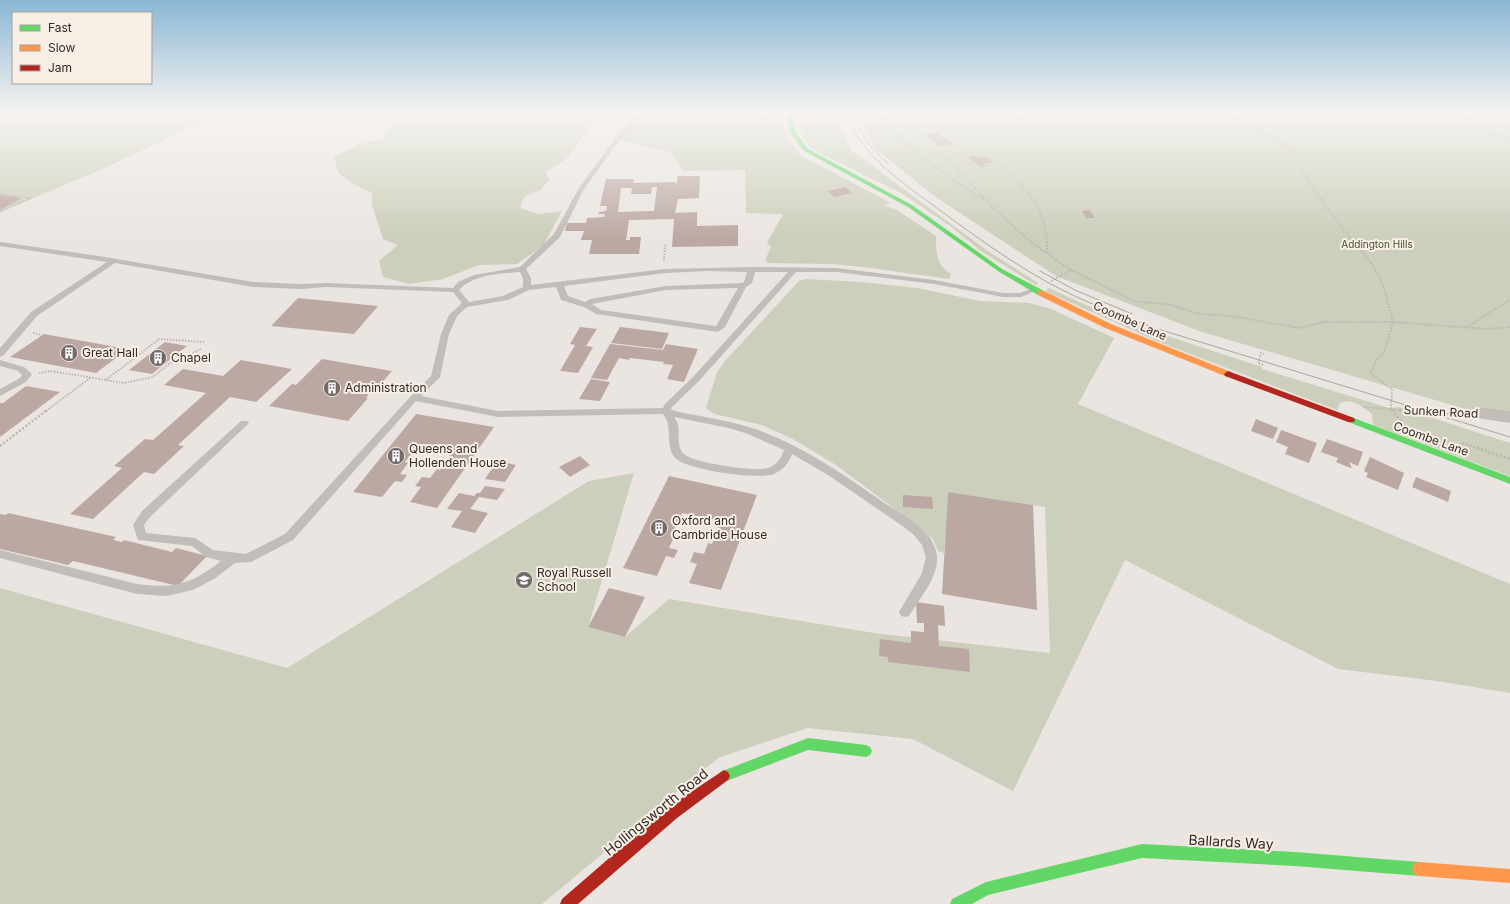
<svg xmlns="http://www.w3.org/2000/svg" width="1510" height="904" font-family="Inter,sans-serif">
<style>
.green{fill:#cccfbb}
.building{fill:#bca8a3;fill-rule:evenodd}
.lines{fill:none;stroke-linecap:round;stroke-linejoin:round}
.path-far2{stroke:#bcb5b1;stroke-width:1.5;stroke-dasharray:1.5 1.5;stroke-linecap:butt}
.path-far1{stroke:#bcb5b1;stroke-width:2;stroke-dasharray:1.5 1.5;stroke-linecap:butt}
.path{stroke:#bcb5b1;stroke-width:2.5;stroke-dasharray:2 2;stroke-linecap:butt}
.lane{fill:#c3bdb9;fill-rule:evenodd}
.street{fill:#c3bdb9;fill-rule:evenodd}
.fast{fill:#63d668;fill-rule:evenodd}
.slow{fill:#ff974d;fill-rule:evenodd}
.jam{fill:#b3261e;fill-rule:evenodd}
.tram{stroke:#aba5a2;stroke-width:1}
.labels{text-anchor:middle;stroke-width:4;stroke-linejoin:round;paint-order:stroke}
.far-park-label{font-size:10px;fill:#464f2d;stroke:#f7eee6}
.street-label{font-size:12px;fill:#332a27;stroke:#f7eee6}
.poi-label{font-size:12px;fill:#332a27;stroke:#f7eee6;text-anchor:start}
.near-street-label{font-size:14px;fill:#332a27;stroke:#f7eee6}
</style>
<rect width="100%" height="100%" fill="#eae5e0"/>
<path class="green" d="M0,111H224L105,168L0,212Z
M286,111H592L597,116L567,158L546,172L549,180L540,190L524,197L520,208L538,214L562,211L543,246L517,264L479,265L443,279L409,284L383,277L379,261L398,245L383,239L372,205V193L353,184L338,172L334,157L360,144L386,139L382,134L401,121Z
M637,111H784L782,121L786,136L800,155L891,203L884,205L897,210L936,236C936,251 936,266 951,274L949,279L871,268L832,264L767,263L766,258L771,247L767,243L783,214L746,213L745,170L684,171L670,152L620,140Z
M799,111H833L851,150L989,252L1038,283L1036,285L981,251L949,225L901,193L826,156L810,147L803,138L800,129Z
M856,111H1510V422L1202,332L1056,276L937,198L874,148Z
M805,279L861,282L917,288L980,301L1029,303L1051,309L1114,338L1078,404L1510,584V693L1437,681L1338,669L1125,560L1013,791L913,739L807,728L718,758L542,904H0V588L287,668L589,481L634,473L588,627L625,637L669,599L874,633L1050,653L1045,507L948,492L944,553L938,551L933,539L923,530L836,465L795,440L762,425L714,414L706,408L717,372L725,361L799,281Z
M1049,288C1118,322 1190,343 1262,367V369L1389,408L1399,407L1510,443V476L1373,425L1372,414C1364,408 1351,397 1340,403L1337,410L1159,342L1045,291Z"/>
<path class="building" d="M937,133L953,144L940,147L925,135Z
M975,156L977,158L985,156L993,162L984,164L986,166L980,167L968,157Z
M678,176H700L699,198L678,199L675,213L697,212V226L738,225V246L672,247L674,219L629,220L626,240H630V237H641L639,254H589L592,240H581L584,231H565L567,223H586L587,218L604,217L605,214H598L599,212L606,211L607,206H600L606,179H634L633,183L675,182V183H677ZM652,187H657L654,211L618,212L621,188H632L631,194H651Z
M845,187L852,193L834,197L828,191Z
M0,195L22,198L0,210Z
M1090,210L1095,218H1086L1082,211Z
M298,298L378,306L354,334L271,326Z
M580,327L597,329L586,346L593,347L578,373L560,371L575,345L570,344Z
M620,327L669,333L662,349L611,343Z
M44,334L128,349L96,373L10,357Z
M165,342L187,346L152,374L129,370Z
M610,344L663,350L666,344L698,349L684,382L667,379L673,365L663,364L664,362L630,358L629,360L619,358L607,380L591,378Z
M322,359L392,371L374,392L371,391L366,398H368L348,421L269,406L292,384L296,385Z
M241,360L292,369L256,402L230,397L178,445L184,446L154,474L144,472L93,519L70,514L122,468L114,466L145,439L153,440L206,393L164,385L183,369L223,376Z
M591,379L610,382L600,401L579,399Z
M26,386L60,392L0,437V403H3Z
M416,414L494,427L437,508L410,502L421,487L415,486L422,477L430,478L437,469L440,470L454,450L419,444L405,462L408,463L400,474L407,475L402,482L395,481L382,497L353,492Z
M1256,419L1278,428L1273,439L1251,431Z
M1281,430L1317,443L1309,463L1285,454L1288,447L1276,442Z
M1327,439L1363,452L1358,466L1349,462L1352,468L1348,467L1336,462L1338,458L1321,452Z
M580,456L590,465L570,477L559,467Z
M1370,457L1404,473L1398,490L1366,477L1368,473L1364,471Z
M497,461L516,465L505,482L485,479Z
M669,476L757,495L721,590L689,583L697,564L690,562L694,552L704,554L708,543L712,544L721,521L682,513L672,534L675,535L669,548L678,550L674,558L666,556L657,576L623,568Z
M1416,477L1451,491L1448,502L1412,487Z
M485,486L505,489L497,500L479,497L470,509L488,513L475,533L451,527L462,511L447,509L459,493L474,496L477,493H480Z
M948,492L1033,505L1037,610L942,594Z
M903,495L932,497L933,509L903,507Z
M8,513L116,537L113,540L122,542L124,540L172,552L176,548L207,556L178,586L73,561L68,565L0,549V514L6,515Z
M609,588L645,597L625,637L588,627Z
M916,602L944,606L945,626L938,625L939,646L969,649L970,672L888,662V657L879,656L880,639L911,643V631L924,632V623H917Z"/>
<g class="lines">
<path class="path-far2" d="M873,111L919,155L974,194L984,199
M1231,111L1235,118L1286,145L1319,197L1354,243
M1449,111L1510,141
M945,155L994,209L1032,243
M1002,166C1026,188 1045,209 1047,243
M0,194L31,198L0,212"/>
<path class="path-far1" d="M1031,242L1071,270L1134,301L1172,305L1200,314L1231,316L1300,328L1325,322H1393C1384,286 1380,269 1353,242
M1047,242V254
M664,261L665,245
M1051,281L1071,270
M1467,327L1510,300
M33,333L42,335
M1263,365L1258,363L1261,353L1264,354
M39,373L51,371L124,383L153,377L169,364L201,349
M106,380L159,339L204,342
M1364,407L1409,411
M46,411L90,378
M1393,411L1391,409L1392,389L1371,374L1376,360L1384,353L1393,322L1487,329L1510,327"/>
<path class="path" d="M1392,410L1402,422
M1399,410L1437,414H1465
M1462,443L1510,459
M0,446L47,410"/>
<path class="lane" d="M644,111H651L635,122L618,142L584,189L560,237L526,269L531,278V285L665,269L752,267L837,268L934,280L1003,293H1020L1034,288L1038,290L1021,297H1003L934,284L837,272H796L699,381L672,407L671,409L675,411C702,417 729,420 755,429C801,445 843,474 883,502C897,511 913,520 925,532C931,538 936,547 937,556C939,577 919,599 909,616L905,617L901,616L899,612L922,573L926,557L922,545L913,534L901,525L828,475L792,454C789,463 783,470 774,474C757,480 687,470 675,458C667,448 670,437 668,425C668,421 665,418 663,414L498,417L416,401L293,540L251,562L235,563L214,579L193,590L166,596L137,594L0,558V550L137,584C174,589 192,584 221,561L206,557L192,546L138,540L133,525L142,511L241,421H247L249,423L247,425L150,517L144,525L146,533L195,538L213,550L246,554L285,534L411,396L431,376L441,334L449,315L461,304V302L453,292L326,287L302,289L253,287L115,263L37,316L3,356L0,357V348L31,312L107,262L0,246V242L99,256L253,282L302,284L326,283L453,288L458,282L474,275L520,267L554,234L579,188L614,140L631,120ZM708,271L747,272L744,282L742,283L666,286L590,299L585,302L568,296L564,286L665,273ZM520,272L523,278V287L503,296L469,302L459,290C475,274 499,274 520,272ZM755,272H788L693,377L665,404L663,408L498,411L421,396L440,377L449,334L457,316L467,307L508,300L529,290L556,287L561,300L584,307L596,314L718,332L725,327L746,287L752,283ZM738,288L716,326L601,310L592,304L666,290ZM674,417L729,428L748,434L784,450C781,458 777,465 768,468C756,472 693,463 684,454C676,447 680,434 678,424C677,422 675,418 674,417Z
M0,360L24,367L32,374L26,382L0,396V389L20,378L22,375L18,371L0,366Z"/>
<path class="street" d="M1483,408L1510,411V423L1476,418L1473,414L1476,410Z"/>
<path class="fast" d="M789,111H794L793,115L795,131L808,149L912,205L1002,269L1044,291V295H1038L998,271L908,207L804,151L789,131L787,115Z
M1351,417L1510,477V484L1348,422L1347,420Z
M808,738L866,745L870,747L872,751L870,755L866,757L808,750L724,782L720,780L718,776L720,772Z
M1142,844L1295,852L1419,862L1424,864L1426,869L1424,874L1419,876L1295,866L1142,858L988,895L972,904H950L952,899L986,882Z"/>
<path class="slow" d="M1038,291H1044L1111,324L1231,372L1232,374L1228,377L1225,376L1105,328L1038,295Z
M1419,862L1510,869V883L1419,876L1414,874L1412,869L1414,864Z"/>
<path class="jam" d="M1228,371L1354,418L1355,420L1354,422H1348L1225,376L1224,374Z
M724,770L728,772L730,776L728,780L677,818L578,904H560L562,899L667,808Z"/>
<path class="tram" d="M843,111C865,159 900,181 941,211C976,237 1011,262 1049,283C1084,302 1121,316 1158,329L1510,437
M854,122L871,147L888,164
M1040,271L1075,290L1132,314"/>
</g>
<linearGradient id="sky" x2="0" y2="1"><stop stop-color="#8ab7d5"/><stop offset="0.47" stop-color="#f6f3f1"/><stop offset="1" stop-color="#f6f3f1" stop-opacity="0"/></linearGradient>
<rect width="1510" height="238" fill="url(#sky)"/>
<defs>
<symbol id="building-disc" viewBox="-11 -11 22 22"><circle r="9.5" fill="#736b68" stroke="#f7eee6"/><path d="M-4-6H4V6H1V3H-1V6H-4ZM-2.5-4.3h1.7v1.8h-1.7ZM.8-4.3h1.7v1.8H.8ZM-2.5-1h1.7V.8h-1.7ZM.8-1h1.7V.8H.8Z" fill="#fff"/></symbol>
<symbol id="school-disc" viewBox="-11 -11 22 22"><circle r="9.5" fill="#736b68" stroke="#f7eee6"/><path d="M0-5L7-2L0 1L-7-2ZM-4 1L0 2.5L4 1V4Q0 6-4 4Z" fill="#fff"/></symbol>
</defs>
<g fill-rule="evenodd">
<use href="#building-disc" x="59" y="343" width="20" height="20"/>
<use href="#building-disc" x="148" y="348" width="20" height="20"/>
<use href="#building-disc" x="322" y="378" width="20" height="20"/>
<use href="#building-disc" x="386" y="446" width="20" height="20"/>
<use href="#building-disc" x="649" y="518" width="20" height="20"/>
<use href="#school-disc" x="514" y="570" width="20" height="20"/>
</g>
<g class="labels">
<g class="far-park-label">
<text x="1377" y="248">Addington Hills</text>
</g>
<g class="street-label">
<text transform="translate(1130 321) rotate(24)" y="4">Coombe Lane</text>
<text transform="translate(1441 412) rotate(3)" y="4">Sunken Road</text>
<text transform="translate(1431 439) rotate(20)" y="4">Coombe Lane</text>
</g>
<g class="poi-label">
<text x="82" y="357">Great Hall</text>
<text x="171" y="362">Chapel</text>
<text x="345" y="392">Administration</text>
<text x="409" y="453">Queens and<tspan x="409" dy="14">Hollenden House</tspan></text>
<text x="672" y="525">Oxford and<tspan x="672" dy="14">Cambride House</tspan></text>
<text x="537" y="577">Royal Russell<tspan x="537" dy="14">School</tspan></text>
</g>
<g class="near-street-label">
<text transform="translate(656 812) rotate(-39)" y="5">Hollingsworth Road</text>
<text transform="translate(1231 842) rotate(3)" y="5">Ballards Way</text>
</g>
</g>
<rect x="12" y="12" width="140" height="72" fill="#f7eee6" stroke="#a9a09a"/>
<rect x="20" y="25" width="20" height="6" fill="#63d668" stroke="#a9a09a"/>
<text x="48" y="32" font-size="12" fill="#332a27">Fast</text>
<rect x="20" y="45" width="20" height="6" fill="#ff974d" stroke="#a9a09a"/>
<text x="48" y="52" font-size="12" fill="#332a27">Slow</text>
<rect x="20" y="65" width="20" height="6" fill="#b3261e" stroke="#a9a09a"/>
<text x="48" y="72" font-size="12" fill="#332a27">Jam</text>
</svg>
